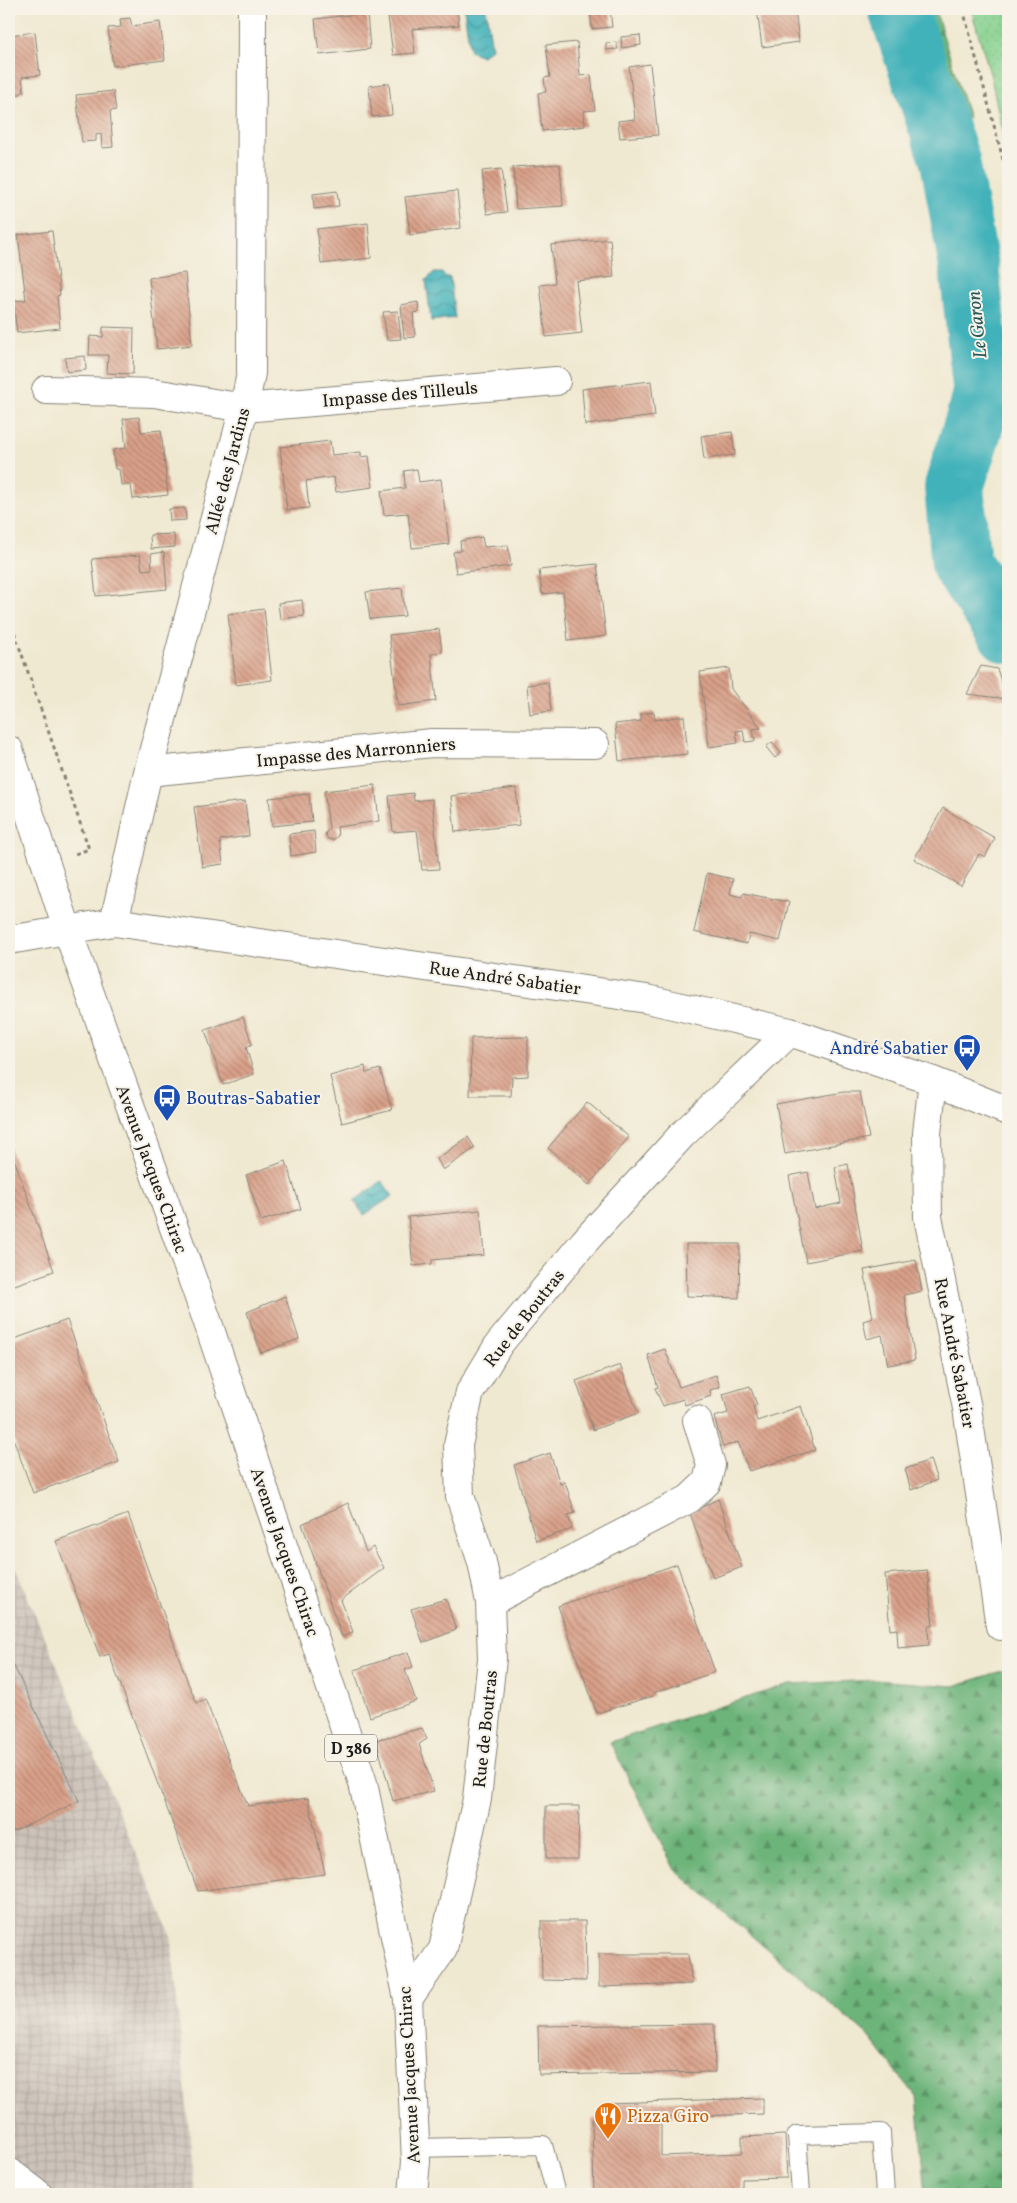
<svg xmlns="http://www.w3.org/2000/svg" width="1017" height="2203" font-family="Vollkorn,serif">
<style>
.industrial{fill:url(#industrial-grid)}
.grass{fill:url(#grass-dots);stroke:#527756}
.forest{fill:url(#forest-firs);stroke:#44684b}
.water{fill:url(#water-waves);stroke:#2f676b}
.lines{fill:none;stroke-linecap:round;stroke-linejoin:round}
.river{stroke:#42b2ba;stroke-width:60}
.building{fill:url(#building-back-hatch)}
.lane-casing{stroke:#868276;stroke-width:20}
.street-casing{stroke:#868276;stroke-width:30}
.primary-casing{stroke:#868276;stroke-width:30}
.path{stroke:#868276;stroke-width:3;stroke-dasharray:4 4;stroke-linecap:butt}
.lane{stroke:#fff;stroke-width:18}
.street{stroke:#fff;stroke-width:28}
.primary{stroke:#fff;stroke-width:28}
.labels{text-anchor:middle;stroke-width:4;stroke-linejoin:round;paint-order:stroke}
.shield{fill:#f7f3e8;stroke:#5e5c59;stroke-width:1}
.shield-label{font-size:16px;font-weight:bold;fill:#1c1c1c}
.street-label{font-size:18px;fill:#1c1c1c;stroke:#f7f3e8}
.transit-label{font-size:18px;fill:#164399;stroke:#f7f3e8;text-anchor:end}
.food-label{font-size:18px;fill:#c56008;stroke:#f7f3e8;text-anchor:start}
.water-label{font-size:19px;font-style:italic;fill:#2b585b;stroke:#f7f3e8}
</style>
<defs>
<pattern id="industrial-grid" width="8" height="8" patternUnits="userSpaceOnUse" patternTransform="scale(1.25)"><rect width="8" height="8" fill="#ccc2b9"/><path d="M0 4h8M4 0v8" fill="none" stroke="#afa69e"/></pattern>
<pattern id="grass-dots" width="8" height="8" patternUnits="userSpaceOnUse" patternTransform="scale(1.25)"><rect width="8" height="8" fill="#87d290"/><path d="M2 2h.1M6 6h.1" fill="none" stroke="#74b47c" stroke-width="1.8" stroke-linecap="round"/></pattern>
<pattern id="forest-firs" width="22" height="20" patternUnits="userSpaceOnUse" patternTransform="scale(1.25)"><rect width="22" height="20" fill="#6db47a"/><path d="M5 1l3.5 6h-7zM16 11l3.5 6h-7z" fill="#599263"/></pattern>
<pattern id="water-waves" width="16" height="10" patternUnits="userSpaceOnUse" patternTransform="scale(1.25)"><rect width="16" height="10" fill="#42b2ba"/><path d="M0 5q4-4 8 0t8 0" fill="none" stroke="#369096"/></pattern>
<pattern id="building-back-hatch" width="6" height="6" patternUnits="userSpaceOnUse" patternTransform="scale(1.25)"><rect width="6" height="6" fill="#d9a089"/><path d="M-1 5l2 2M0 0l6 6M5-1l2 2" fill="none" stroke="#af826f"/></pattern>
</defs>
<rect width="100%" height="100%" fill="#f7f3e8"/>
<filter id="ink" filterUnits="userSpaceOnUse"><feTurbulence type="fractalNoise" baseFrequency=".02" numOctaves="2"/><feDisplacementMap in="SourceGraphic" scale="10" xChannelSelector="R" yChannelSelector="G"/><feConvolveMatrix kernelMatrix="1 2 1 2 8 2 1 2 1" color-interpolation-filters="sRGB"/></filter>
<filter id="wash" filterUnits="userSpaceOnUse"><feTurbulence type="fractalNoise" baseFrequency=".0096" numOctaves="4" result="noise"/><feDisplacementMap in="SourceGraphic" scale="20" xChannelSelector="R" yChannelSelector="G"/><feGaussianBlur stdDeviation="1.12" result="paint"/><feColorMatrix in="noise" values="0 0 0 0 0 0 0 0 0 0 0 0 0 0 0 0 0 1.4 0 .05"/><feComposite in="paint" operator="in"/></filter>
<g filter="url(#wash)">
<rect width="100%" height="100%" fill="#f0e9d1"/>
<path class="industrial" d="M9,1553L171,1935L195,2194H9Z"/>
<path class="grass" d="M971,9H1008V159L991,77Z"/>
<path class="forest" d="M868,9H935L969,118L905,105Z
M1008,1669V2194H926L917,2097L867,2035L675,1870L610,1742L789,1684L877,1680L954,1686Z"/>
<path class="water" d="M464,9H486L492,48L482,56L470,51Z
M434,272H442L446,277H450L455,318L431,321L426,280Z
M382,1181L393,1196L364,1215L354,1201Z"/>
<g class="lines">
<path class="river" d="M898,9L950,161L969,267L983,395L954,487L961,564L1008,633"/>
</g>
<g id="blocks">
<path class="building" d="M387,9H457L459,25L412,29L415,53L393,55Z
M590,9H610L612,27L592,29Z
M757,9H795L799,42L762,47Z
M367,13L370,49L319,55L315,19Z
M130,18L132,26L160,22L165,60L113,66L108,28L121,27L120,19Z
M35,32L40,75L22,77L24,91L20,94L9,96V35Z
M640,35L641,45L622,48L621,37Z
M577,42L580,76L591,75L595,110L584,111L585,126L542,131L538,93L546,92L544,78L550,77L546,45Z
M616,42L618,49L606,50V43Z
M650,64L658,135L620,138L618,121L635,119L629,67Z
M389,83L392,115L372,117L369,86Z
M113,91L116,110L110,111L113,147L102,148L101,134L96,135V141L82,142L76,95Z
M560,164L563,206L516,209L513,167Z
M501,169L507,212L487,214L482,171Z
M337,191L339,206L314,209L313,194Z
M457,191L461,228L410,235L405,197Z
M368,223L371,258L321,264L317,229Z
M52,231L60,295L57,296L60,328L17,333L13,301L26,300L18,235Z
M610,239L614,277L576,281L582,333L546,337L540,285L555,283L551,245Z
M185,273L192,345L157,349L149,278Z
M418,302L419,312L413,313L415,337L404,338L401,305Z
M398,311L401,339L387,340L383,312Z
M103,327L134,328L133,374L107,373L108,355H89L90,336L103,337Z
M85,356L86,370L67,372L65,358Z
M651,381L655,416L585,425L582,389Z
M139,417L141,432L161,430L168,495L133,499L131,485H121L119,469H115L113,450L126,448L123,419Z
M732,432L735,455L704,459L701,436Z
M330,441L332,455L361,452V457L369,456L373,487L336,492L334,477L306,481L309,508L287,510L280,447Z
M417,469L419,482L441,479L449,544L412,548L408,513L384,515L381,491L405,488L404,471Z
M185,508L186,520L170,521L169,509Z
M174,534L175,547L151,549L150,535Z
M482,537L484,547L508,545L511,566L456,573L453,552L461,551L460,541Z
M164,552L167,589L96,596L92,559L140,555L142,570L152,569L151,554Z
M597,564L606,636L568,641L563,592L542,594L539,570Z
M402,588L405,616L370,619L366,592Z
M302,600L304,616L280,619L278,603Z
M264,609L272,680L236,685L228,614Z
M439,629L442,652L431,654L436,701L398,706L389,635Z
M981,666L997,669L1007,699L967,694Z
M729,668L731,689L761,728L753,729L755,741L745,742L743,730L736,731L738,743L709,747L700,672Z
M548,682L551,711L530,714L527,685Z
M654,712L655,720L684,716L688,754L619,761L615,724L641,721V714Z
M772,742L781,753L775,758L766,747Z
M375,785L379,821L337,827L338,836L333,840L328,839L325,834L329,828L324,791Z
M516,788L519,825L455,832L451,796Z
M413,793L414,801L432,799L439,869L422,870L417,830L393,832L389,796Z
M309,794L312,822L272,826L269,798Z
M245,801L249,836L220,840L223,864L202,867L194,807Z
M943,808L995,838L985,857L979,854L961,886L914,859Z
M314,831L316,852L291,856L289,834Z
M707,873L733,879L730,894L742,897L743,893L789,902L780,941L749,934L747,944L694,932Z
M243,1017L252,1044L246,1047L254,1074L223,1085L205,1030Z
M528,1037V1076L512,1077L511,1096H470L471,1038Z
M365,1066L366,1073L380,1069L392,1110L342,1123L330,1076Z
M844,1092H860L869,1138L785,1154L776,1104Z
M587,1102L629,1137L589,1185L548,1148Z
M468,1137L475,1148L443,1170L437,1159Z
M9,1145L54,1271L9,1287Z
M286,1161L301,1209L261,1221L246,1175Z
M848,1164L863,1251L806,1262L789,1176L808,1172L815,1209L841,1203L835,1167Z
M480,1210L484,1255L432,1260V1264L413,1266L408,1217Z
M686,1244H740L739,1298L687,1296Z
M916,1260L922,1291L904,1295L915,1360L888,1365L882,1335L867,1339L863,1321L873,1318L864,1270Z
M285,1296L299,1339L261,1353L247,1312Z
M67,1320L119,1462L33,1493L9,1427V1341Z
M665,1349L679,1387L716,1375L720,1387L710,1390L711,1396L685,1405L683,1399L663,1406L655,1388L658,1387L648,1355Z
M620,1365L638,1413L593,1430L576,1381Z
M750,1386L757,1405L753,1407L757,1421L801,1406L815,1450L749,1471L738,1442L723,1447L714,1417L728,1413L723,1394Z
M550,1453L560,1484L565,1482L575,1513L568,1515L572,1529L536,1541L514,1465Z
M930,1460L937,1480L911,1490L905,1469Z
M718,1499L742,1567L713,1578L690,1513Z
M348,1503L366,1552L373,1547L384,1568L341,1600L353,1632L342,1637L302,1524Z
M128,1514L188,1683L197,1703L205,1699L248,1806L308,1798L325,1874L198,1891L109,1654L100,1657L56,1541Z
M677,1564L715,1672L653,1693V1696L597,1713L558,1606Z
M927,1570L933,1626H928L929,1645L898,1648L897,1629L890,1630L885,1574Z
M446,1599L456,1630L423,1643L411,1609Z
M408,1652L413,1667L405,1670L416,1701L370,1717L354,1670Z
M9,1656L79,1801L9,1834Z
M422,1728L427,1739L419,1744L434,1791L393,1801L376,1740Z
M546,1806H579L578,1859H546Z
M541,1921H585L586,1981L542,1980Z
M599,1954H688L692,1984L599,1987Z
M714,2024L715,2072L539,2075L538,2026Z
M763,2098V2114L661,2117V2156L742,2153V2137L785,2135L787,2178L742,2179V2194H594L592,2119L609,2118L608,2103Z"/>
</g>
</g>
<g filter="url(#ink)">
<use href="#blocks" fill-opacity="0" stroke="#868276" stroke-width="1"/>
<g class="lines">
<defs>
<path id="lane" d="M415,2148L543,2145L556,2194
M801,2194L797,2135L881,2133L885,2194"/>
<path id="street" d="M46,390L154,393L244,408L556,381
M148,772L432,743L595,744
M114,922L148,772L244,408L251,373L252,9
M9,940L114,922L647,999L790,1032L933,1081L1008,1111
M933,1081L927,1133L928,1217L967,1408L1000,1626
M490,1602L689,1499L707,1482L711,1465L697,1420
M408,1999L443,1949L477,1799L492,1659L490,1602L482,1562L460,1496L458,1445L470,1392L499,1344L584,1242L682,1135L790,1032
M9,2172L38,2194"/>
<path id="primary" d="M9,750L67,929L207,1320L363,1783L408,1999L416,2161L413,2194"/>
</defs>
<use href="#lane" class="lane-casing"/>
<use href="#street" class="street-casing"/>
<use href="#primary" class="primary-casing"/>
<path class="path" d="M963,9L1008,178
M9,617L89,849L75,854"/>
<use href="#lane" class="lane"/>
<use href="#street" class="street"/>
<use href="#primary" class="primary"/>
</g>
</g>
<defs>
<symbol id="bus-pin" viewBox="-11 -11 22 30"><path d="M0 17L-7.5 6A9.5 9.5 0 1 1 7.5 6Z" fill="#1a4fb4" stroke="#f7f3e8"/><path d="M-5-6H5V4H4V6H2V4H-2V6H-4V4H-5ZM-3.5-4V0h7V-4ZM-3.5 1.2v1.5H-2V1.2ZM2 1.2v1.5H3.5V1.2Z" fill="#fff"/></symbol>
<symbol id="restaurant-pin" viewBox="-11 -11 22 30"><path d="M0 17L-7.5 6A9.5 9.5 0 1 1 7.5 6Z" fill="#e8710a" stroke="#f7f3e8"/><path d="M-5-6h1v4h1v-4h1v4h1v-4h1v5L-1.5 .5V6h-2V.5L-5-1ZM5-6V6H3V1.5H1.5Q1.5-4 5-6Z" fill="#fff"/></symbol>
</defs>
<g fill-rule="evenodd">
<use href="#bus-pin" x="951" y="1032" width="32" height="43"/>
<use href="#bus-pin" x="151" y="1082" width="32" height="43"/>
<use href="#restaurant-pin" x="592" y="2100" width="32" height="43"/>
</g>
<g class="labels">
<rect class="shield" x="325" y="1734.5" width="52" height="27" rx="4"/>
<g class="shield-label">
<text x="351" y="1754">D 386</text>
</g>
<g class="street-label">
<text transform="translate(400 394) rotate(-5)" y="6">Impasse des Tilleuls</text>
<text transform="translate(227 471) rotate(-75)" y="6">Allée des Jardins</text>
<text transform="translate(356 752) rotate(-5)" y="6">Impasse des Marronniers</text>
<text transform="translate(505 978) rotate(8)" y="6">Rue André Sabatier</text>
<text transform="translate(152 1169) rotate(70)" y="6">Avenue Jacques Chirac</text>
<text transform="translate(524 1318) rotate(-52)" y="6">Rue de Boutras</text>
<text transform="translate(955 1353) rotate(79)" y="6">Rue André Sabatier</text>
<text transform="translate(285 1552) rotate(71)" y="6">Avenue Jacques Chirac</text>
<text transform="translate(485 1729) rotate(-84)" y="6">Rue de Boutras</text>
<text transform="translate(409 2075) rotate(-93)" y="6">Avenue Jacques Chirac</text>
</g>
<g class="transit-label">
<text x="948" y="1054">André Sabatier</text>
<text x="186" y="1104" text-anchor="start">Boutras-Sabatier</text>
</g>
<g class="food-label">
<text x="627" y="2122">Pizza Giro</text>
</g>
<g class="water-label">
<text transform="translate(976 325) rotate(-96)" y="7">Le Garon</text>
</g>
</g>
<rect width="1017" height="2203" fill="none" stroke="#f7f3e8" stroke-width="30"/>
</svg>
